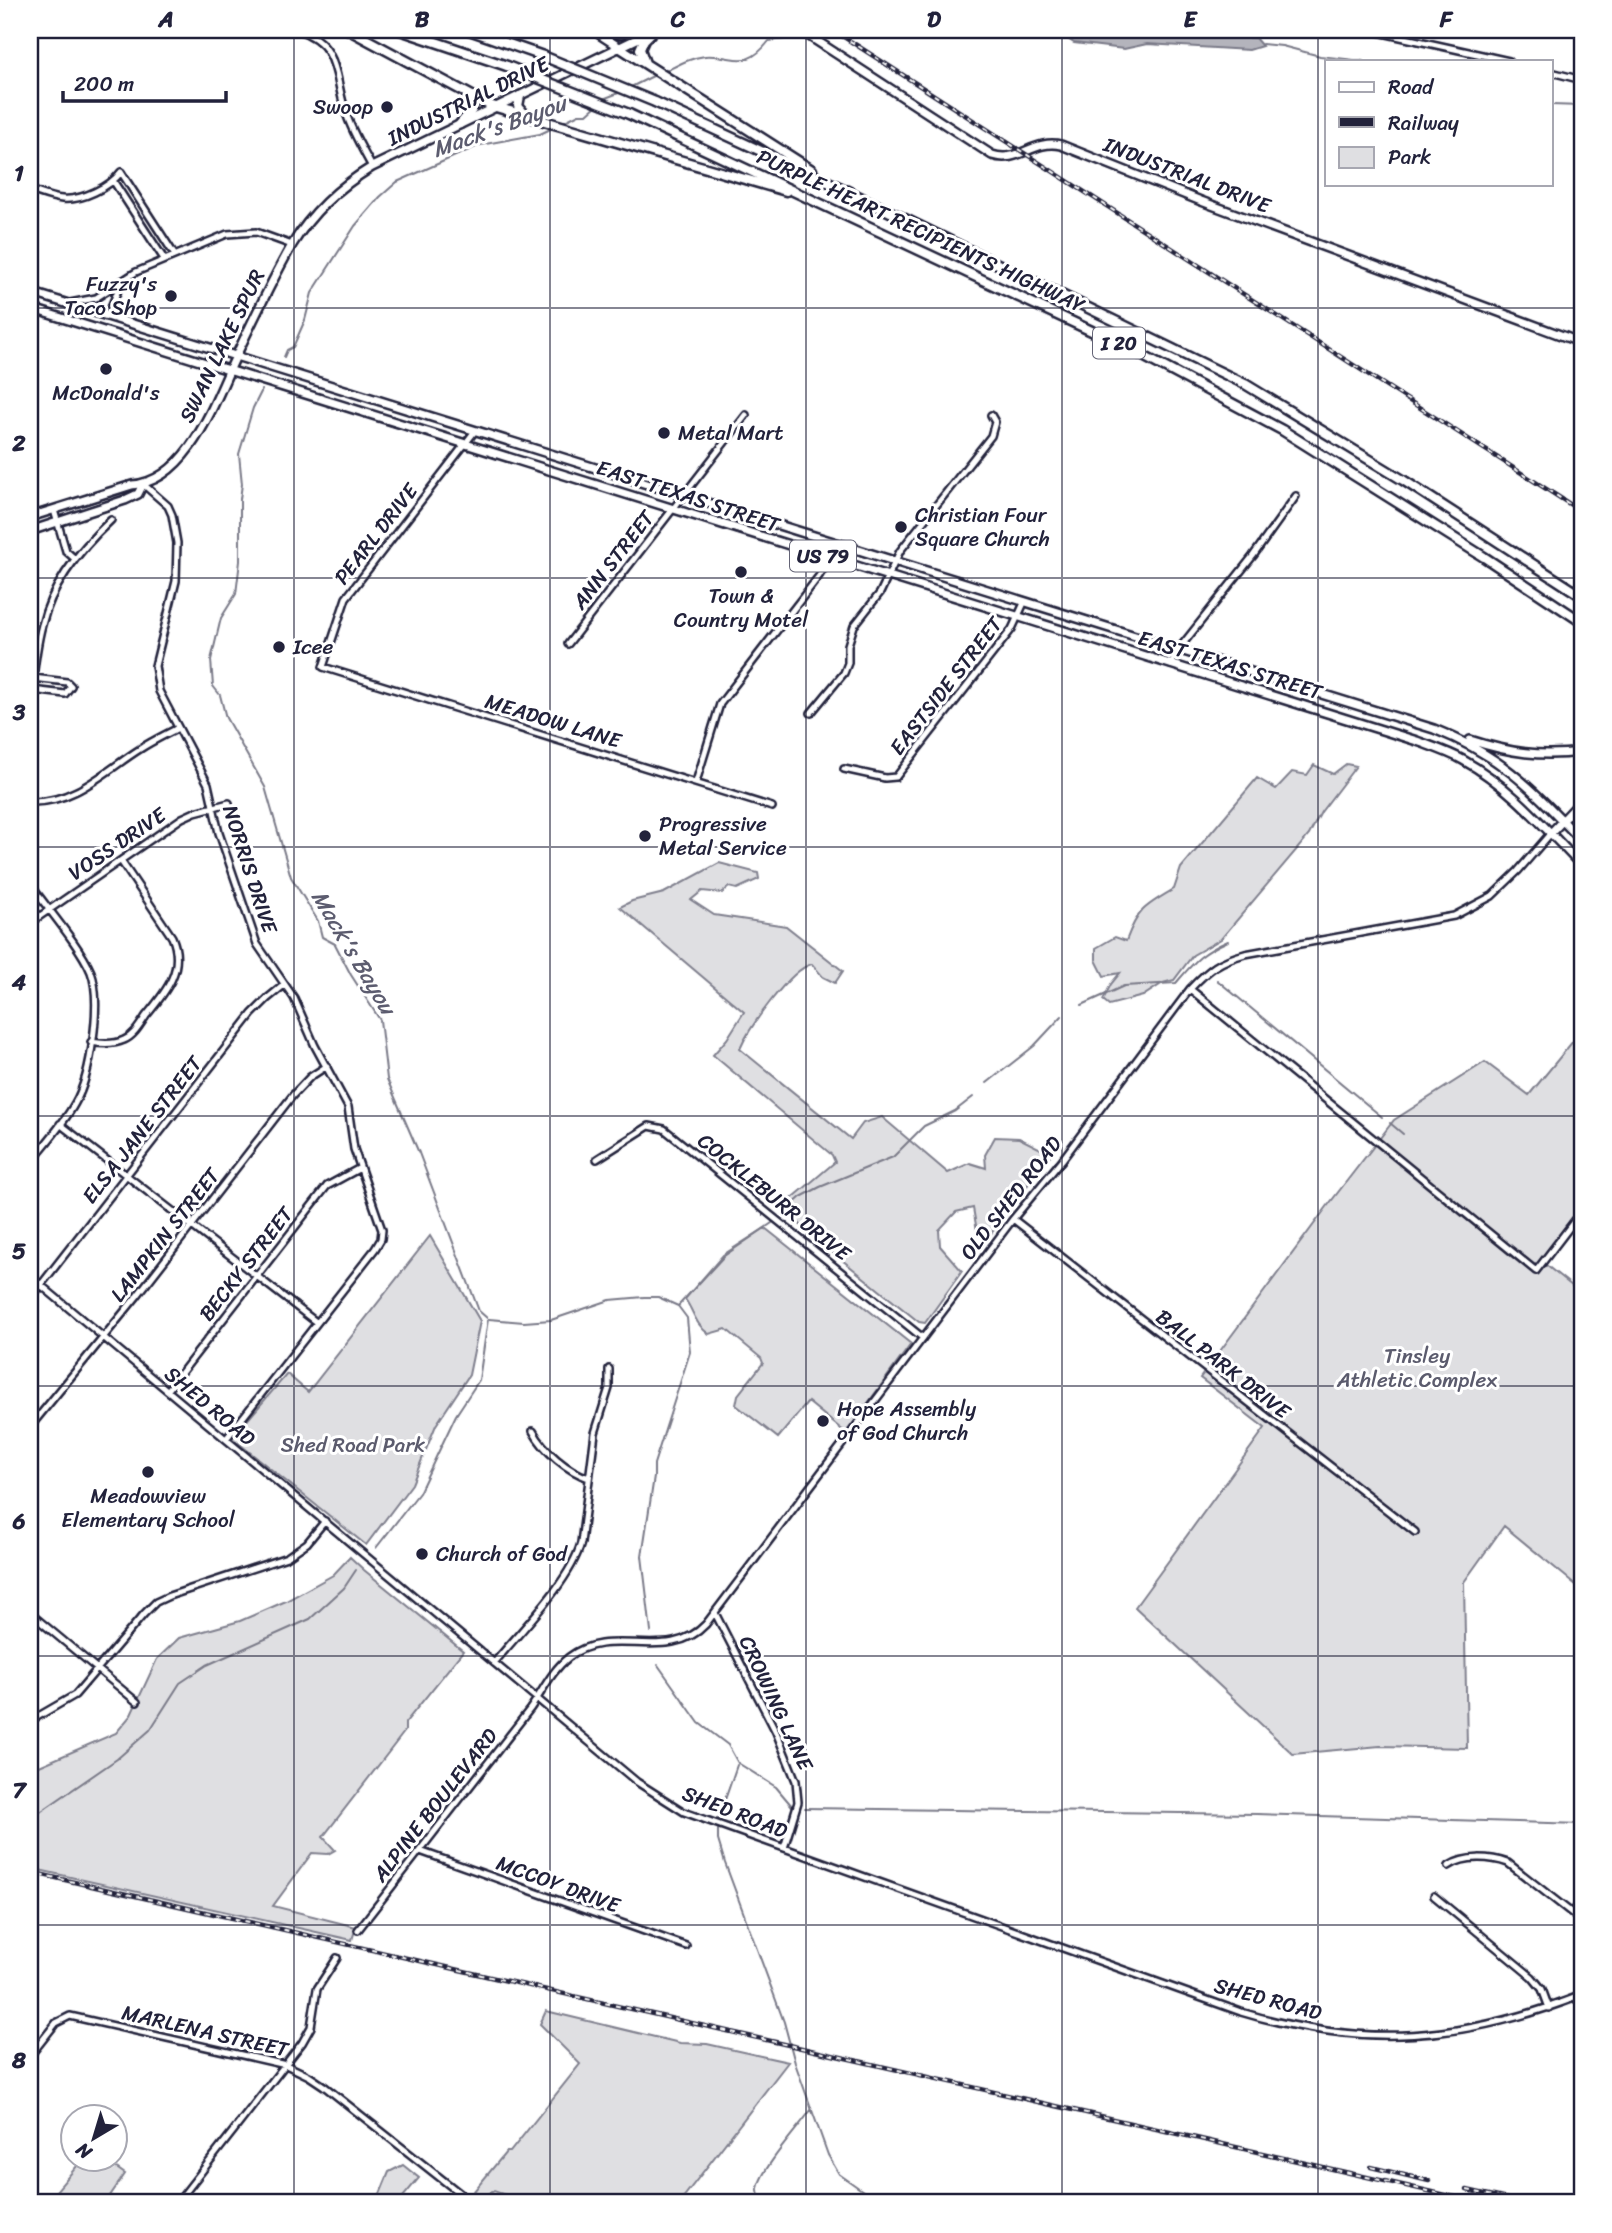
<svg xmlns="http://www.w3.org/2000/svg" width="1612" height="2233" font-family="Sriracha,sans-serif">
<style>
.green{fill:#dfdfe2;stroke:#80808e;stroke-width:2}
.water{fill:#b4b4bc;stroke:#7a7a88;stroke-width:2}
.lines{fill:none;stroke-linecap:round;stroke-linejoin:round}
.stream{stroke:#7a7a88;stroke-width:2}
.minor-casing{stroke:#22223b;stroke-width:10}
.major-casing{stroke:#22223b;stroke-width:12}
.highway-casing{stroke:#22223b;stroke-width:13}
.minor{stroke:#fff;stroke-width:5}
.major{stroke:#fff;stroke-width:7}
.highway{stroke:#fff;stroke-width:8}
.rail-casing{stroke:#22223b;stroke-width:4.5}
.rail{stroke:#fff;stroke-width:2;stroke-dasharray:5;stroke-linecap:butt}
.highway-bridge-casing{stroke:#22223b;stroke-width:13;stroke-linecap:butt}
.highway-bridge{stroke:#fff;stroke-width:8}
.grid{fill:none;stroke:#22223b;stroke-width:2;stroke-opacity:0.55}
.poi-dot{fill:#22223b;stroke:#fff;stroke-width:2.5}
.labels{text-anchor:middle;stroke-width:6;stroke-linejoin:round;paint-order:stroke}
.shield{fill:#fff;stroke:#646476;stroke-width:2}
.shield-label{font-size:19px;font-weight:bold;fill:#22223b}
.street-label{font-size:21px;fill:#22223b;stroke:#fff}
.poi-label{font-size:21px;fill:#22223b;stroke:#fff;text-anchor:start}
.park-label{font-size:21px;fill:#5b5b6d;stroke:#fff}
.water-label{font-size:23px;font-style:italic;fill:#5c5c6f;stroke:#fff}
.neatline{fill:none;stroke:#22223b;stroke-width:2.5}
.grid-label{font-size:23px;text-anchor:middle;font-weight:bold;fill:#22223b}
</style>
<rect width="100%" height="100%" fill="#fff"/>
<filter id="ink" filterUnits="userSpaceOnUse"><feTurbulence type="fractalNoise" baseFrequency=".0143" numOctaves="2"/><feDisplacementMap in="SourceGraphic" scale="14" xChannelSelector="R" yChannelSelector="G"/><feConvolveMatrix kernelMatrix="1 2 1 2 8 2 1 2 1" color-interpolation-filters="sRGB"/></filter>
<g filter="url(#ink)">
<path class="green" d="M1346,764L1356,766L1321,812L1309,835L1221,939L1193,955L1174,980L1163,983L1143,996L1109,1005L1103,1000L1111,984L1120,973L1104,976L1096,960V948L1115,937L1126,941C1138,909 1145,906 1174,889L1181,868L1257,778L1276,789L1292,772L1307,775L1314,765L1333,774Z
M719,863L758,873L759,879L737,889L729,887L722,893L702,891L691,900L714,915L786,926L843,971L835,983L823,977L812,964C790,969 749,1028 740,1049L851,1139L863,1123L882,1117L948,1173L970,1163L986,1168L985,1155L995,1137L1019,1138L1051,1154L987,1239L977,1231L973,1208L956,1212L939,1230L940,1246L962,1271L925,1323L919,1322L811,1235L782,1207L835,1162L832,1155L713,1055L727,1039L744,1012L620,907L632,901L664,893Z
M1582,1030V1207L1541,1261L1582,1294V1590L1504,1526L1464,1582L1467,1748L1380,1746L1293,1754L1135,1607L1265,1428L1200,1378L1329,1204L1394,1120L1485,1062L1529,1095Z
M765,1228L911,1344L846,1433L808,1402L778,1438L736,1405L738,1395L763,1363L761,1358L726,1329L709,1334C696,1326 694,1312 685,1299L723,1255Z
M430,1236L480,1321L469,1375L436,1425L412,1484L366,1545L232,1438L287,1374L308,1392Z
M350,1557L364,1570L463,1651L405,1723V1731L323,1837L335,1850L328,1854L312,1853L273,1906L356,1927L352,1940L30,1868V1770L116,1733L131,1715L157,1659L179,1638L240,1621L286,1601L333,1575Z
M546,2011L680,2043L707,2044L788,2062L679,2203H510L511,2197L494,2191L483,2197L474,2191L506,2152H510L580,2064L540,2024Z
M82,2160H105L125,2174L105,2203H56V2191Z
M403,2165L419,2178L398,2203H366L380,2194L389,2172Z"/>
<path class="water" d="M1192,32L1255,38L1262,46L1249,50L1147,44L1124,49L1074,43L1063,36V33L1104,35Z"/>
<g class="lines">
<path class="stream" d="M1025,30L1041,31L1055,37H1064
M1262,44L1282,46L1320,56L1363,61
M664,72C678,65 689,58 705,56C735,54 745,72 769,41L785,39L799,31
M629,88L655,75
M603,99L621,92
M1551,105L1582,106
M563,122L579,114H587L597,105
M284,357L287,350L293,347L305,320L312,293L355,226L380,197L397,182L480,145L540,134L555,127
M262,390L253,408L239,454L242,484L240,499V561L236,594L221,618L211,660L213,686L220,695L226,718L265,787L291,877L318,921L322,937L335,944L351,975L380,1020L387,1079L419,1153L479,1311L488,1319L479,1380L456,1415L419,1493L376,1548
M1217,980L1382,1117
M1082,1005L1124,986L1176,983C1195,961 1201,953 1228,941
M987,1083L1034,1046L1062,1016
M1390,1123L1403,1134
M783,1213L801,1197L820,1187L893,1157L924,1126L955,1111L973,1097
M679,1305L724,1256L772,1223
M489,1319L524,1322L551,1320L610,1300L644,1297H658L678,1306L687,1318L690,1352L654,1464V1477L642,1556L651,1632
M658,1665L699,1723L728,1745L738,1763L776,1787L792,1806
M805,1808L1257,1814L1582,1824
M30,1819L117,1759L150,1730L180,1683L207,1665L310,1619L344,1588L356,1570
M718,1820L737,1765
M718,1830V1840L725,1863L784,2022L795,2063L828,2155L839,2174L880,2203
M762,2203C760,2198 757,2194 758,2188C761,2169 799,2127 811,2110"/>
<defs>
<path id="minor" d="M298,30C341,44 334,78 346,113C352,132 363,150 372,167
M1369,30L1509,61
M1551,72L1582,80
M114,182L164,259
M30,190C40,193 51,198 62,199C82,201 110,187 121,172L174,254
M70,303L96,298L136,272L227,234L256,232L292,245
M107,317L121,283
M475,431L346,598L323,667L772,807
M143,484L168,506L172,515L177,543L176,581L155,666L159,691L208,784L219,833L257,944L294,998L315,1046L348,1107L354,1149L382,1230L381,1239L375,1249L226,1439
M54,510L66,551L75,559
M568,644L746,415
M1171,665L1178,650L1253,556L1296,496
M32,690L65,694L71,686L67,682L33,678
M30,706C33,679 35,651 42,625C52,584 81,548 111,520
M811,713L844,673L848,663V645L854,626L880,593L900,551L991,436L995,422L991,415
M844,769L885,778L896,777L1012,629L1024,603
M696,782L720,704L819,576L830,558L835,543
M30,802C74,804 105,771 140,749C152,741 165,735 178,728
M30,884C47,908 80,946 91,972C102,1001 91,1076 75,1103C63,1125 45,1144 30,1163
M30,923L182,818L195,812L229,803
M1190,989L1536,1271L1582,1211
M91,1042C102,1044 113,1045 124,1040C134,1036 140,1025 146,1016C165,993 186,969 172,937L121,861
M60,1124L316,1322
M597,1159L649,1126L664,1129L923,1338
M1013,1219L1415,1532
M30,1276L637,1782L684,1812L1241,2012C1363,2049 1464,2041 1582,1995
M30,1299L252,1014L268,998L284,985
M168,1390L327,1186L360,1168
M30,1427L137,1296L293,1095L310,1077L327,1066
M533,1431C544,1451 567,1471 589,1478
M30,1613L137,1702
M715,1613L776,1732L796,1781L798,1802L784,1848
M494,1663C521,1630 570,1582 581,1543L595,1433L609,1388V1369
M30,1721L75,1695L144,1614L156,1602L169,1596L287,1557L307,1543L325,1521
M420,1851L686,1946
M1449,1866C1465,1855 1491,1857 1508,1863L1582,1921
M1434,1896L1532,1977L1542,1989L1549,2008
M1572,1913L1582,1901
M358,1930L530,1709C543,1691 551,1671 569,1657C611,1624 668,1665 706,1624L1013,1219L1062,1160L1190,989C1209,969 1219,961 1245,954L1454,916L1492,896L1518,871L1550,834
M30,2056L56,2023L70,2016L286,2065L309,2076L324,2086L472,2203
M177,2203L302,2043L311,2027L317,1989L337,1958"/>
<path id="major" d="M800,30L992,155C1018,164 1033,139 1061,145L1201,201L1582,343
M595,31L621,34L641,30
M599,34L619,47
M30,292L1434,729C1504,757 1532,789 1582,841
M30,308L1417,741C1433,747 1449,752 1463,760C1509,785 1546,829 1582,866
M30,517L132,485C190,481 216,397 237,354C254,318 272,280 292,245C312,212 339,187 372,167L649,33
M30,531L125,500L138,494L143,484
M1470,740C1510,753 1540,757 1582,752
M1550,834L1582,800"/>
<path id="highway" d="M349,30L489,105L786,191
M400,30L507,66
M469,30L543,56
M619,47L812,170
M645,63L640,49L644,40L653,31
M520,96L518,106L527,117
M655,102L841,188L1245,384L1403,480L1582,596
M629,114L1130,349L1282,430L1484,557L1582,622
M460,124L472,110V101L467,96"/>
</defs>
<use href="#minor" class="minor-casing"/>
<use href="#major" class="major-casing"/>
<use href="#highway" class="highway-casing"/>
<use href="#minor" class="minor"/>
<use href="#major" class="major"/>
<use href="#highway" class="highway"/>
<defs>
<path id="rail" d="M833,30L1582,512
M30,1872L1481,2203
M1371,2167L1429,2181
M1467,2190L1525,2203"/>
</defs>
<use href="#rail" class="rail-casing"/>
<use href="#rail" class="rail"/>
<defs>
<path id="highway-bridge" d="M543,56L655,102
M507,66L629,114"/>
</defs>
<use href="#highway-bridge" class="highway-bridge-casing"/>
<use href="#highway-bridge" class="highway-bridge"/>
</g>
</g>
<path class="grid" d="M294,30V2203M550,30V2203M806,30V2203M1062,30V2203M1318,30V2203M30,308H1582M30,578H1582M30,847H1582M30,1116H1582M30,1386H1582M30,1656H1582M30,1925H1582"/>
<g class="poi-dot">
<circle cx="387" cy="107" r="7"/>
<circle cx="171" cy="296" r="7"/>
<circle cx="106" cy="369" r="7"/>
<circle cx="664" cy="433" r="7"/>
<circle cx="901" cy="527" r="7"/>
<circle cx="741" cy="572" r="7"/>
<circle cx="279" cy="647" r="7"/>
<circle cx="645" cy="836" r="7"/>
<circle cx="823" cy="1421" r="7"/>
<circle cx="148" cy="1472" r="7"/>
<circle cx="422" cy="1554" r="7"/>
</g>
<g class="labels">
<g class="shield">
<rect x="1093" y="327.5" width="52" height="31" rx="5"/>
<rect x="790" y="540.5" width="66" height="31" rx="5"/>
</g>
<g class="shield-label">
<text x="1119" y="350">I 20</text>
<text x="823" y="563">US 79</text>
</g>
<g class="street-label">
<text transform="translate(468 101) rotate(-26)" y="7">INDUSTRIAL DRIVE</text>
<text transform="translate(1187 175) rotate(21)" y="7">INDUSTRIAL DRIVE</text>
<text transform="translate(921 231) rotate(25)" y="7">PURPLE HEART RECIPIENTS HIGHWAY</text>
<text transform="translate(222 346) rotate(-64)" y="7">SWAN LAKE SPUR</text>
<text transform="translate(688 496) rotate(18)" y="7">EAST TEXAS STREET</text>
<text transform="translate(376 534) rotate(-52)" y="7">PEARL DRIVE</text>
<text transform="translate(613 560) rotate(-52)" y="7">ANN STREET</text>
<text transform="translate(1230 665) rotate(17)" y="7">EAST TEXAS STREET</text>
<text transform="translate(946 686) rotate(-52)" y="7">EASTSIDE STREET</text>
<text transform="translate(553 721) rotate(17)" y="7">MEADOW LANE</text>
<text transform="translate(117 844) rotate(-34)" y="7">VOSS DRIVE</text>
<text transform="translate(250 869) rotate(72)" y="7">NORRIS DRIVE</text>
<text transform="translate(142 1130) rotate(-52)" y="7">ELSA JANE STREET</text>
<text transform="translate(774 1197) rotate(39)" y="7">COCKLEBURR DRIVE</text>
<text transform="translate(1011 1198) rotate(-52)" y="7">OLD SHED ROAD</text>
<text transform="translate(165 1235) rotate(-52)" y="7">LAMPKIN STREET</text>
<text transform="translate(246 1264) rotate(-52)" y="7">BECKY STREET</text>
<text transform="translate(1223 1364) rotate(38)" y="7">BALL PARK DRIVE</text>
<text transform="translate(210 1406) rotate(40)" y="7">SHED ROAD</text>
<text transform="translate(776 1703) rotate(65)" y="7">CROWING LANE</text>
<text transform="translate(435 1805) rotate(-52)" y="7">ALPINE BOULEVARD</text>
<text transform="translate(735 1812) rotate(21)" y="7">SHED ROAD</text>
<text transform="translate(558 1884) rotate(20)" y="7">MCCOY DRIVE</text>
<text transform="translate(1268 1999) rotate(15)" y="7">SHED ROAD</text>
<text transform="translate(205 2031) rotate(13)" y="7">MARLENA STREET</text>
</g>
<g class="poi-label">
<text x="373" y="114" text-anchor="end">Swoop</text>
<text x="157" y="291" text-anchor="end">Fuzzy's<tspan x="157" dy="24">Taco Shop</tspan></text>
<text x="106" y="400" text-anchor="middle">McDonald's</text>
<text x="678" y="440">Metal Mart</text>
<text x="915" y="522">Christian Four<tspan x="915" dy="24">Square Church</tspan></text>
<text x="741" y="603" text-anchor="middle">Town &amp;<tspan x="741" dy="24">Country Motel</tspan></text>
<text x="293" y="654">Icee</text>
<text x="659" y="831">Progressive<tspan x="659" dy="24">Metal Service</tspan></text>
<text x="837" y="1416">Hope Assembly<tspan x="837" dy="24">of God Church</tspan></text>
<text x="148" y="1503" text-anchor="middle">Meadowview<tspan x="148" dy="24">Elementary School</tspan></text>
<text x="436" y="1561">Church of God</text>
</g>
<g class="park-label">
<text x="1417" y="1363">Tinsley<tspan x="1417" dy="24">Athletic Complex</tspan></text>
<text x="353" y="1452">Shed Road Park</text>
</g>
<g class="water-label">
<text transform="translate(499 126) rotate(-20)" y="8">Mack's Bayou</text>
<text transform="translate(354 952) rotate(59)" y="8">Mack's Bayou</text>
</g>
</g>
<rect width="1612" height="2233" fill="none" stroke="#fff" stroke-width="77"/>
<rect x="1325" y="60" width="228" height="126" fill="#ffffff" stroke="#a7a7b1" stroke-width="2"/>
<rect x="1339" y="82" width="35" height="10" fill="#ffffff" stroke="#a7a7b1" stroke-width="2"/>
<text x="1388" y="94" font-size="21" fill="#22223b">Road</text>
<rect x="1339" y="117" width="35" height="10" fill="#22223b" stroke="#a7a7b1" stroke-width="2"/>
<text x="1388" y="130" font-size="21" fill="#22223b">Railway</text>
<rect x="1339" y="147" width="35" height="21" fill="#dfdfe2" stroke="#a7a7b1" stroke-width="2"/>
<text x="1388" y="164" font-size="21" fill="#22223b">Park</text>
<g transform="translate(94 2138) rotate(218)"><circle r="33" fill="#ffffff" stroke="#a7a7b1" stroke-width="2"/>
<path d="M0-5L12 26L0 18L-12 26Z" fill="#22223b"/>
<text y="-10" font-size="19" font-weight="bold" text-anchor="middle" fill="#22223b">N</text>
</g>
<path d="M63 91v10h163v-10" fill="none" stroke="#22223b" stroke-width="3.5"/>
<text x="74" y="91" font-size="21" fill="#22223b" stroke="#ffffff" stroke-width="5" paint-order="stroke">200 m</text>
<rect x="38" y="38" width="1536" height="2156" class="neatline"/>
<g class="grid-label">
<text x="166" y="27">A</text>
<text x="422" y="27">B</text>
<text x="678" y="27">C</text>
<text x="934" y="27">D</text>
<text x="1190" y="27">E</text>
<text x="1446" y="27">F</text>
<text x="19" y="181">1</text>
<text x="19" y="451">2</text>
<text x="19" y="720">3</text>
<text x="19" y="990">4</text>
<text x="19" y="1259">5</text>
<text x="19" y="1529">6</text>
<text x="19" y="1798">7</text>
<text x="19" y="2068">8</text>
</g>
</svg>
